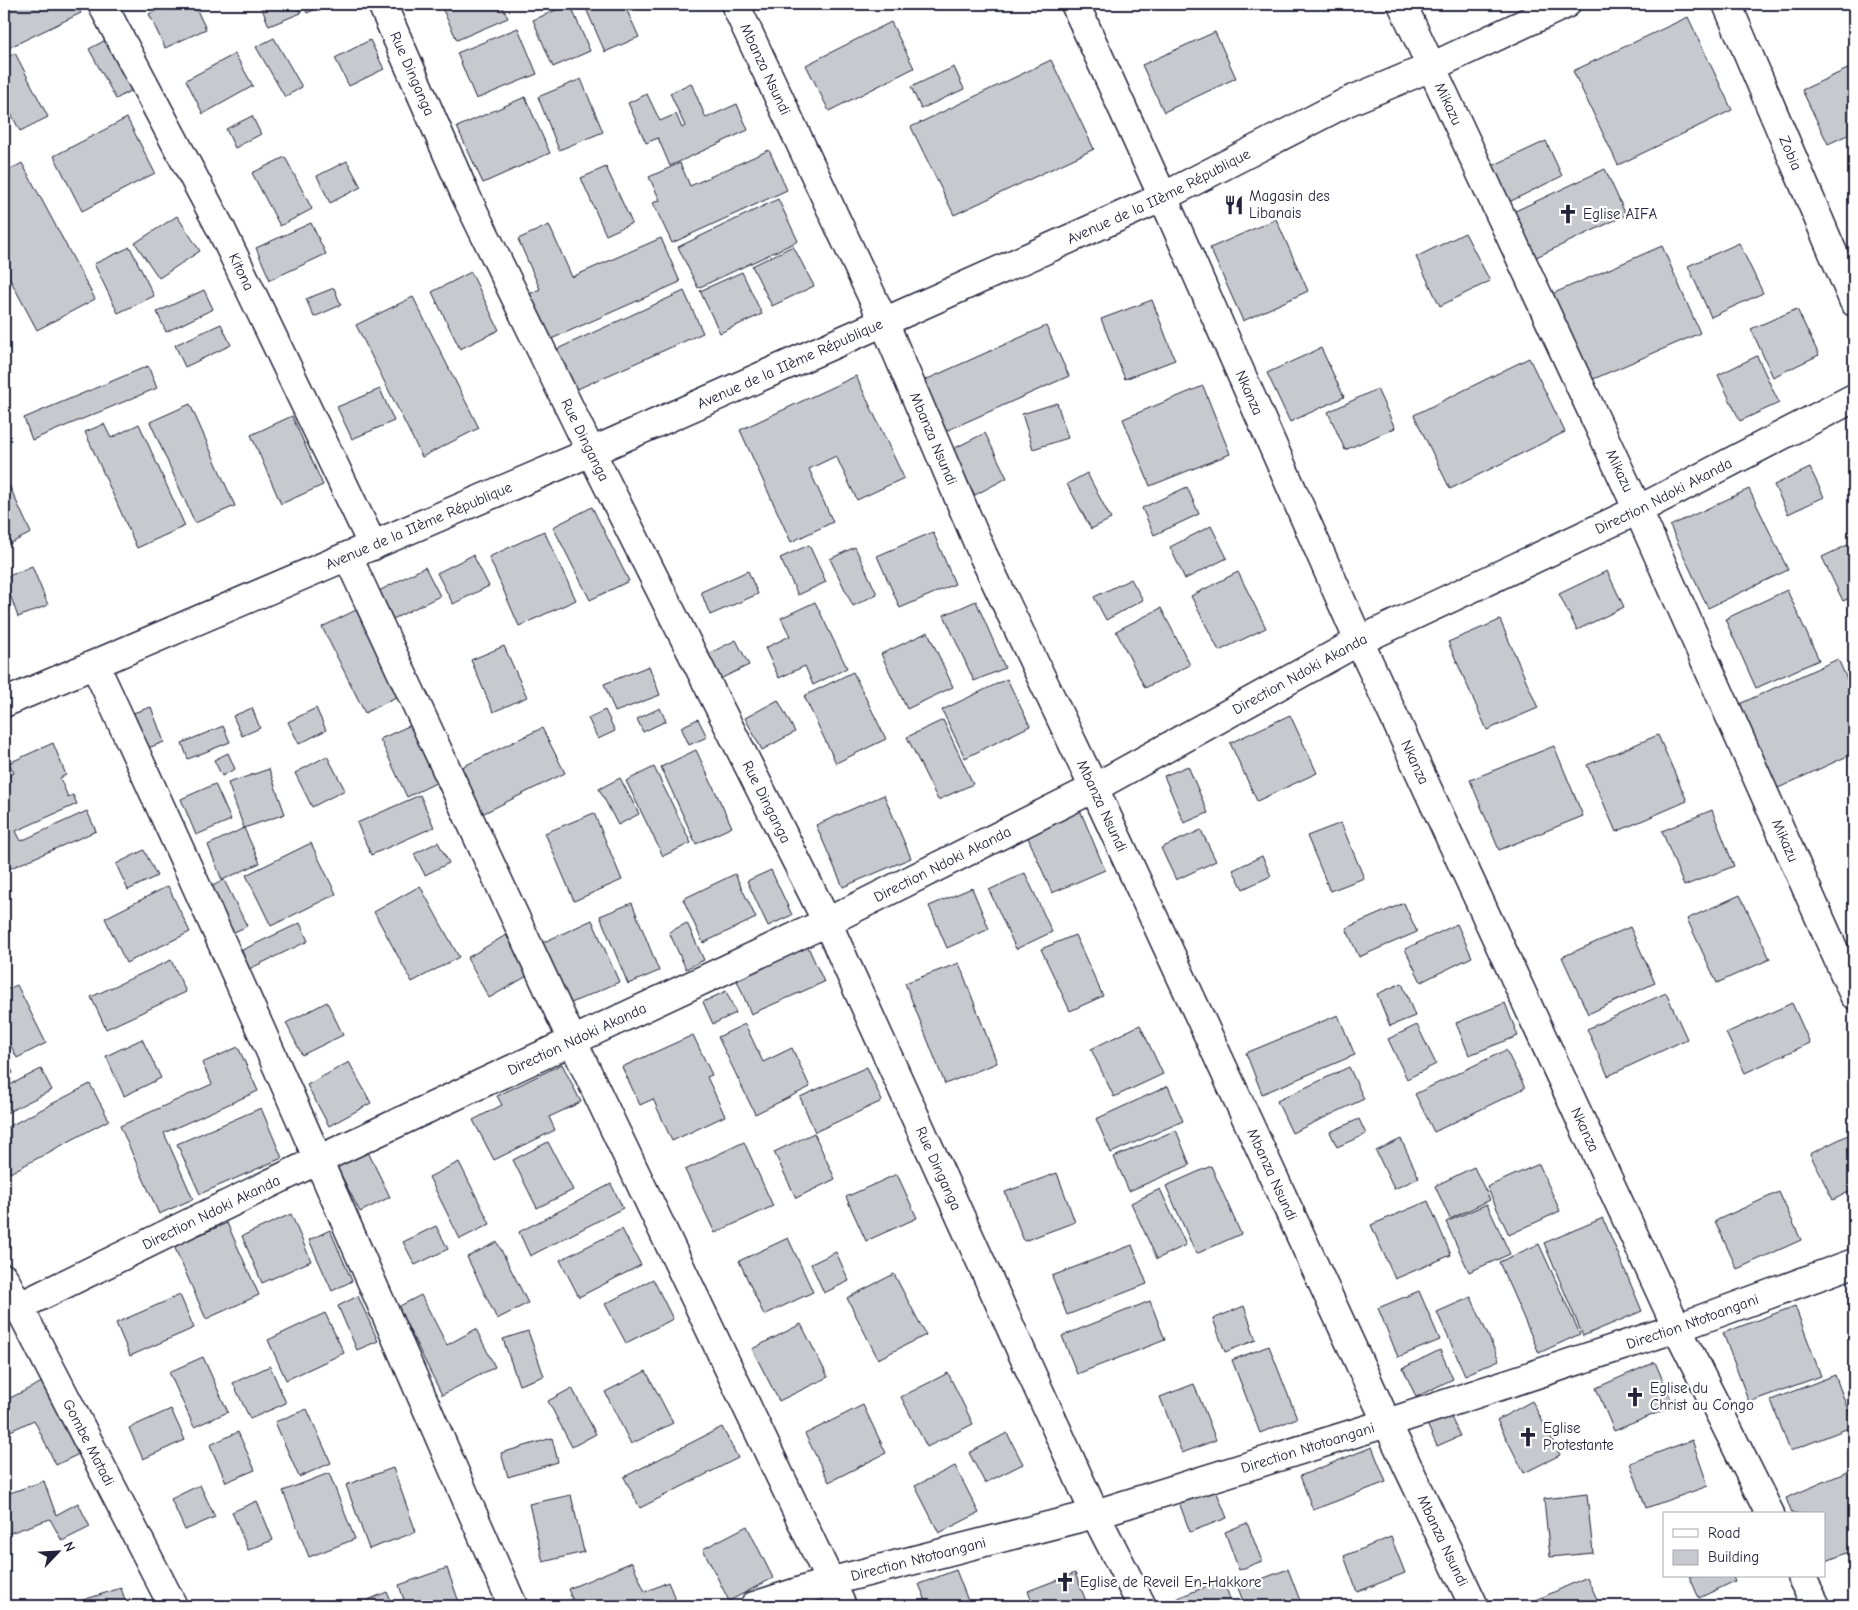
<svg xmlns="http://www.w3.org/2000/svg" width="1858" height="1610" font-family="'Comic Neue',sans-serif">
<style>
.building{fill:#c8c8cf;stroke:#22223b}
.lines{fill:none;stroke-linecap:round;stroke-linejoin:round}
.street-casing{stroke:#22223b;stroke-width:31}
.secondary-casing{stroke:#22223b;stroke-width:31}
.street{stroke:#fff;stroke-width:28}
.secondary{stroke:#fff;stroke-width:28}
.labels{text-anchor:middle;stroke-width:4.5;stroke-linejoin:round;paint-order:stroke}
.street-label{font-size:15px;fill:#22223b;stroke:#fff}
.poi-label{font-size:15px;fill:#22223b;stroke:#fff;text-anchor:start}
</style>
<rect width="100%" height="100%" fill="#fff"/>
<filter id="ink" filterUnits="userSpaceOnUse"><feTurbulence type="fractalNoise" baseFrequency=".02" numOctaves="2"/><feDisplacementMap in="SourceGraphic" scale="10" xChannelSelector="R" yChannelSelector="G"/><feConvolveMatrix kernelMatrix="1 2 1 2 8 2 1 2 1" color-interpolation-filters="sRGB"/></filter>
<g filter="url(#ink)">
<path class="building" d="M4,4H76L81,13L4,50Z
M170,4H194L206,29L165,48L149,14Z
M260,4H297L301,13L269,26Z
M303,4H328L307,13Z
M452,4H501L508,18L457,40L442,8Z
M570,4L590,51L553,67L533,20Z
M584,4H624L639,37L605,52Z
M1688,17L1732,110L1618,165L1573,71Z
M891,22L914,68L829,111L806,65Z
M518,28L537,74L476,99L457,53Z
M1215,32L1236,78L1164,112L1142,65Z
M115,35L141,85L116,99L89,49Z
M274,38L302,87L285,97L256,47Z
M370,40L384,69L349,86L335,58Z
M15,53L48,117L20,131L4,100V59Z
M235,54L253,86L203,114L186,80Z
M1051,60L1094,149L954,215L911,127Z
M1854,66V132L1828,144L1802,90Z
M954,67L964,89L921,109L911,87Z
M581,79L603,132L559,150L538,97Z
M691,83L706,118L737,104L748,130L670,166L658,138L646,143L628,103L647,94L660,121L676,114L682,128L685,126L670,93Z
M525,97L550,153L483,183L457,127Z
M252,116L261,134L235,148L226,129Z
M127,118L155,173L82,211L54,156Z
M1546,141L1562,176L1509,202L1492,166Z
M769,150L787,190L672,243L653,203L660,200L649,177L680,163L690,186Z
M285,157L312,209L280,226L252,173Z
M347,161L361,187L330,203L317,176Z
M22,163L95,299L37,330L4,268V173Z
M606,167L632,223L606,235L581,178Z
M1605,169L1626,215L1532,259L1511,213Z
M778,199L798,241L698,288L678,247Z
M177,216L200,251L159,278L135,243Z
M1276,219L1308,291L1243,321L1210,248Z
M311,223L326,254L270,280L256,248Z
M549,225L572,277L661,238L680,282L549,340L529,294L540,289L518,239Z
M1465,233L1490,281L1440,306L1416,257Z
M1739,243L1763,293L1711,317L1688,266Z
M793,246L814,286L772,306L752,266Z
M1662,246L1700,333L1582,384L1545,297Z
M130,247L154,296L118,313L94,264Z
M471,272L499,330L460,349L432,292Z
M742,272L762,314L720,333L700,291Z
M334,288L341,305L314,317L306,299Z
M204,290L213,309L166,332L157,312Z
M684,291L703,333L573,391L555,350Z
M413,297L479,428L422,457L356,325Z
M1152,300L1175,360L1125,379L1101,319Z
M1797,309L1819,355L1773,377L1751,329Z
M221,324L231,345L185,367L175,345Z
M1046,326L1069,376L946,431L923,381Z
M1321,348L1344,397L1290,422L1267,373Z
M1757,356L1779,403L1740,421L1718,375Z
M1529,358L1565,432L1450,489L1414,415Z
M148,366L157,388L32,440L24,418Z
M856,376L904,478L857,500L836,456L809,469L833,522L791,542L740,430Z
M1203,386L1230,454L1150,486L1123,419Z
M380,389L394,421L352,439L337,407Z
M1377,389L1395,428L1345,450L1328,412Z
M1057,403L1068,438L1033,449L1022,414Z
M190,404L235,506L195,523L150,422Z
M292,416L323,485L281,504L251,435Z
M104,424L111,438L139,424L185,526L137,548L85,432Z
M985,433L1007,478L975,495L951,450Z
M1810,468L1824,497L1788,514L1774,485Z
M1087,473L1111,519L1091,529L1067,484Z
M9,485L31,533L7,545L4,537V488Z
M1187,487L1199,514L1154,535L1142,508Z
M1749,489L1788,570L1708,608L1670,526Z
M592,507L629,581L590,600L553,527Z
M1211,526L1227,558L1185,579L1170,547Z
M544,531L576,600L519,626L489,557Z
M933,532L955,584L900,608L877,556Z
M1854,542V596L1843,601L1822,557Z
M809,545L826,582L798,595L780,558Z
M855,547L877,594L853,606L830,559Z
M473,555L489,586L453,604L437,573Z
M32,566L48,605L18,617L4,578Z
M425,567L440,596L393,619L379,591Z
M748,571L758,594L710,615L701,592Z
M1607,571L1624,607L1577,630L1559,594Z
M1238,572L1266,628L1219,651L1191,596Z
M1131,579L1143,600L1106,620L1094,597Z
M1787,590L1819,660L1756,688L1725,619Z
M976,601L1005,668L974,681L944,615Z
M815,602L847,668L813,685L805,666L779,678L765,648L790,636L781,618Z
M1161,608L1190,665L1145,688L1116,631Z
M356,610L398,696L365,713L322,627Z
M1500,620L1538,708L1487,730L1448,642Z
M928,632L953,687L907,709L881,654Z
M736,640L749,665L718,680L706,655Z
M504,646L527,697L493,712L471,660Z
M1838,659L1854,695V753L1774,790L1735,706Z
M649,666L660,695L615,712L604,684Z
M853,672L886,739L836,763L804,696Z
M1007,679L1030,726L965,758L942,710Z
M778,700L795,732L762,750L745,718Z
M151,707L164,742L140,751L127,715Z
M252,708L260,728L242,736L233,716Z
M316,708L326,730L299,744L288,722Z
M660,708L666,721L643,732L637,719Z
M605,710L615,731L598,739L588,718Z
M1290,715L1317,773L1257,801L1230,743Z
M698,719L707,737L689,745L681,727Z
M943,720L973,784L938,800L907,737Z
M411,725L438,782L407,797L380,739Z
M223,726L230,742L188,759L182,743Z
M542,728L565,773L480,815L458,769Z
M1658,735L1687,801L1616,832L1587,765Z
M53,743L66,775L60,778L68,797L73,795L77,804L16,831L21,841L87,811L96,831L4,871V778L14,773L9,763Z
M1554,746L1583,816L1499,850L1470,780Z
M696,750L732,827L696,844L661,767Z
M228,753L235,769L222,776L214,760Z
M327,756L345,790L312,807L295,773Z
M1188,766L1208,813L1184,823L1164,776Z
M654,767L691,843L663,856L626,781Z
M269,769L285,814L244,828L228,783Z
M620,778L639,814L618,825L599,789Z
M215,784L231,820L196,835L181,799Z
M420,795L434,827L371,855L357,823Z
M884,795L911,858L843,887L816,825Z
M1080,810L1105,870L1052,893L1026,833Z
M1712,810L1734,866L1684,886L1662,831Z
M594,813L622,880L574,901L545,833Z
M1341,823L1364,878L1330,891L1307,836Z
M244,828L260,863L222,880L208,845Z
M1201,830L1216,861L1176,880L1161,848Z
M438,842L449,863L425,875L414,854Z
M311,843L336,894L271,926L246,875Z
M144,850L157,876L128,890L116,864Z
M1262,856L1271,876L1243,889L1233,870Z
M771,870L792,915L768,926L747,881Z
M1025,873L1052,932L1016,949L989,890Z
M735,874L756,918L703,943L683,899Z
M224,880L247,926L226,936L204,890Z
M168,886L190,932L126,963L105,918Z
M420,886L459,957L412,982L374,912Z
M972,888L989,929L947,948L929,906Z
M1740,895L1770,959L1717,983L1687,919Z
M632,903L659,971L628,984L600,916Z
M1404,903L1417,932L1359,957L1346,928Z
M592,920L619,982L569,1004L542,943Z
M300,923L308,941L247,970L238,952Z
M687,923L704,960L686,969L669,932Z
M1457,924L1472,957L1421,982L1405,949Z
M1630,927L1655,983L1588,1014L1562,957Z
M506,935L529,975L489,998L467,958Z
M1075,935L1103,996L1070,1011L1041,949Z
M808,947L824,982L751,1014L736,978Z
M171,960L186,992L106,1029L91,997Z
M959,963L997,1063L945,1084L905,983Z
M1402,983L1415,1016L1390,1026L1377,994Z
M17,985L46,1043L17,1058L4,1032V991Z
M726,991L736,1013L713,1024L703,1002Z
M1666,993L1687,1039L1608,1076L1587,1029Z
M327,1002L343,1035L302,1055L286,1023Z
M1505,1003L1518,1036L1469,1055L1456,1023Z
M1792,1003L1810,1043L1745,1073L1726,1033Z
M1338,1015L1355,1055L1262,1094L1246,1053Z
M745,1024L763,1062L792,1048L810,1087L755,1114L718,1037Z
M1140,1025L1163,1074L1114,1097L1091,1049Z
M1417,1025L1436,1064L1407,1079L1388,1039Z
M693,1035L712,1075L707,1077L725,1116L672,1141L653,1099L640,1105L622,1067Z
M142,1039L161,1078L124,1096L106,1056Z
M238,1047L258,1091L164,1133L193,1199L159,1214L120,1126L212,1084L202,1063Z
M1506,1050L1525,1088L1434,1132L1415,1094Z
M4,1054L13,1073L4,1078Z
M349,1062L371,1103L329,1126L307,1085Z
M562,1064L581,1102L549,1117L555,1130L494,1160L473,1120L502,1105L497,1096Z
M867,1067L882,1101L815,1132L800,1097Z
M1349,1067L1364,1099L1292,1133L1277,1101Z
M41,1069L52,1090L4,1114V1088Z
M90,1084L109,1120L10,1173L4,1160V1129Z
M1168,1086L1183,1121L1111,1153L1096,1119Z
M261,1108L282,1158L200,1194L177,1144Z
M1359,1119L1366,1134L1337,1147L1330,1132Z
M1176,1130L1190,1165L1129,1191L1114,1157Z
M1854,1132V1189L1833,1200L1810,1154Z
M814,1133L835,1179L796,1198L774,1152Z
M1401,1139L1419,1178L1394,1189L1376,1151Z
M548,1142L573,1190L537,1208L513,1160Z
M744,1142L773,1206L715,1233L685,1170Z
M367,1150L390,1197L360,1212L336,1165Z
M459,1162L490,1224L460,1239L429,1177Z
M1539,1164L1560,1211L1509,1235L1487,1187Z
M1211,1166L1241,1234L1196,1254L1166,1186Z
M1474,1167L1490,1200L1450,1219L1435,1186Z
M1057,1173L1075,1222L1024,1241L1005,1192Z
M897,1174L917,1218L866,1241L846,1197Z
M611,1184L623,1208L530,1256L519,1232Z
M1160,1189L1186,1245L1157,1259L1131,1203Z
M1779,1192L1801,1240L1737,1269L1715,1221Z
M1428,1201L1451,1255L1395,1279L1371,1225Z
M1487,1204L1510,1254L1469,1272L1446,1222Z
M291,1214L311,1261L262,1283L242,1236Z
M1603,1218L1642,1311L1583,1336L1544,1243Z
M227,1223L259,1295L206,1319L174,1246Z
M436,1226L448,1249L415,1265L403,1242Z
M622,1229L641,1265L579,1297L560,1260Z
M330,1230L352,1281L332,1291L309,1240Z
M788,1238L813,1292L764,1315L739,1261Z
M497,1242L528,1303L497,1319L467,1257Z
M1539,1244L1580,1334L1539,1353L1499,1262Z
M1132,1245L1147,1284L1067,1315L1052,1276Z
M836,1252L849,1281L824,1293L811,1264Z
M894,1274L926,1335L878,1359L847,1298Z
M653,1279L673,1319L626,1343L605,1304Z
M1419,1291L1440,1340L1398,1357L1378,1308Z
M180,1295L194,1328L130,1356L116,1323Z
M421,1295L447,1345L476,1329L495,1367L442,1395L398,1307Z
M358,1296L378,1341L357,1350L338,1306Z
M1471,1297L1499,1360L1465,1375L1437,1312Z
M1150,1301L1165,1340L1077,1374L1062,1336Z
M1244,1306L1256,1340L1225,1352L1213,1319Z
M1795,1306L1821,1376L1749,1402L1723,1333Z
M325,1313L344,1353L286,1380L268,1340Z
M801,1324L828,1377L779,1401L752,1349Z
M528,1331L544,1376L519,1385L503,1339Z
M1269,1346L1297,1418L1260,1433L1232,1360Z
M1440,1350L1453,1379L1416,1397L1403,1368Z
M203,1357L228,1412L194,1427L169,1372Z
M1655,1362L1674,1406L1614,1431L1596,1388Z
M270,1366L286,1403L250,1419L233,1383Z
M646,1371L673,1423L631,1444L605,1392Z
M948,1373L973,1424L927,1447L901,1397Z
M1835,1375L1854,1426L1790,1451L1771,1400Z
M46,1380L81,1453L56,1465L34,1420L4,1434V1401Z
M1194,1384L1216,1440L1182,1453L1160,1397Z
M572,1388L596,1434L572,1447L548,1401Z
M1532,1401L1560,1455L1524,1473L1497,1420Z
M863,1405L886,1453L829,1482L805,1434Z
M171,1409L185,1440L143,1459L129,1428Z
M307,1409L331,1463L299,1477L275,1422Z
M1449,1413L1460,1436L1437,1446L1427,1424Z
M722,1427L738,1458L640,1508L624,1477Z
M238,1432L255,1470L226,1482L210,1445Z
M1007,1433L1023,1464L985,1483L969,1453Z
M552,1438L558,1462L508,1477L501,1453Z
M1692,1440L1708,1486L1646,1508L1630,1463Z
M1372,1447L1386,1482L1313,1510L1300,1476Z
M955,1466L979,1513L939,1533L915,1486Z
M393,1468L416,1532L369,1549L346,1485Z
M1854,1469V1550L1824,1562V1514H1792L1786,1498Z
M329,1473L355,1539L309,1557L283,1491Z
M44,1481L56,1515L78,1503L90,1527L62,1541L50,1519L4,1535V1495Z
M1213,1483L1227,1518L1190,1532L1177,1497Z
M200,1485L215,1517L185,1530L171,1499Z
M1587,1494L1593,1553L1550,1557L1544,1499Z
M571,1495L584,1552L543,1562L529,1504Z
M257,1501L273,1540L248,1550L232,1512Z
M1247,1523L1262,1561L1239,1570L1225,1532Z
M747,1526L773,1578L729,1601L703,1549Z
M1391,1537L1405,1573L1357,1592L1344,1556Z
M632,1562L645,1592L668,1582L678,1606H623L622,1604L618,1606H575L568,1589Z
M447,1568L459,1602L448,1606H406L399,1585Z
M1288,1569L1302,1606H1245L1238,1588Z
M956,1570L970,1606H928L919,1584Z
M1075,1573L1088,1606H1034L1028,1591Z
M1689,1576H1733L1735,1581L1699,1598Z
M1587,1577L1600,1606H1537L1534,1601Z
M1223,1580L1232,1604L1227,1606H1180L1177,1598Z
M121,1588L127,1606H64Z
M387,1592L393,1606H356V1605Z"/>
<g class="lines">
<defs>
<g id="street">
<path id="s1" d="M102,4L221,229L373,546"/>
<path id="s2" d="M382,4L465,194L591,452L827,922L1095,1514L1142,1606"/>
<path id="s3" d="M735,4L884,322L983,555L1094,788L1387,1423L1474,1606"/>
<path id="s4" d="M1075,4L1163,197L1359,641L1677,1328L1770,1514"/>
<path id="s5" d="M1402,4L1638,510L1854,995"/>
<path id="s6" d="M1727,4L1854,302"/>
<path d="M348,557L572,1040L842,1606"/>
<path d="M95,665C240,976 376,1292 513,1606"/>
<path id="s7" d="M4,1278L173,1606"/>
<path id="s8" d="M18,1307L318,1160L827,922L1094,788L1359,641L1638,510L1854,398"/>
<path d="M1801,1576L1816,1606"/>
<path id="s9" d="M754,1606L832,1581L1095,1514L1387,1423L1677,1328L1854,1263"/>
</g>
<g id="secondary">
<path id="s10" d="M4,703L591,452L884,322L1163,197L1347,102L1431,67L1566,4"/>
</g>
</defs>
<use href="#street" class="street-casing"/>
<use href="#secondary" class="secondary-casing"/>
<use href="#street" class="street"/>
<use href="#secondary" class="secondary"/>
</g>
</g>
<defs>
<symbol id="restaurant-bare" viewBox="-9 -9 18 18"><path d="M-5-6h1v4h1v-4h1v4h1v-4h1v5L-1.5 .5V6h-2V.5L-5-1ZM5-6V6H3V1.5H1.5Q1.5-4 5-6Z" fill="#22223b" stroke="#fff" stroke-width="2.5" paint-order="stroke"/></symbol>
<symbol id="church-bare" viewBox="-9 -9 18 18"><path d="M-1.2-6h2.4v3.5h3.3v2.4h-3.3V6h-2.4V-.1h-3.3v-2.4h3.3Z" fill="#22223b" stroke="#fff" stroke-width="2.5" paint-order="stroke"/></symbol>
</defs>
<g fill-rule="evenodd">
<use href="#restaurant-bare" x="1220" y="191" width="28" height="28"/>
<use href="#church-bare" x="1554" y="200" width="28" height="28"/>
<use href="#church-bare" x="1621" y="1383" width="28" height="28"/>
<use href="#church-bare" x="1514" y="1423" width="28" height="28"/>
<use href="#church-bare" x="1051" y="1568" width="28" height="28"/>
</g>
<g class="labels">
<g class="street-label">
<text dy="5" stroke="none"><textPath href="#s3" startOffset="72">Mbanza Nsundi</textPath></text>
<text dy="5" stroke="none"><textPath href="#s2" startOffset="76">Rue Dinganga</textPath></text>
<text dy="5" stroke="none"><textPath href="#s5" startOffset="110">Mikazu</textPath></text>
<text dy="5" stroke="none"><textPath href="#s6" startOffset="162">Zobia</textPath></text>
<text dy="5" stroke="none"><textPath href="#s10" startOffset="1261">Avenue de la IIème République</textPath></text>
<text dy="5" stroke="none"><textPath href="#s1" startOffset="302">Kitona</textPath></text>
<text dy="5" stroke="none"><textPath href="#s10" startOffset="856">Avenue de la IIème République</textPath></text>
<text dy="5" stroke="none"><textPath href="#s4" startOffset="426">Nkanza</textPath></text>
<text dy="5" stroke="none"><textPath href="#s3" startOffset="478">Mbanza Nsundi</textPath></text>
<text dy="5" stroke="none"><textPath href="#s2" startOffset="481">Rue Dinganga</textPath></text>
<text dy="5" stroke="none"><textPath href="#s5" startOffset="515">Mikazu</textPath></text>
<text dy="5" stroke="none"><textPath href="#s8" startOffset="1835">Direction Ndoki Akanda</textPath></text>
<text dy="5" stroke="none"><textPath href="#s10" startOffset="451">Avenue de la IIème République</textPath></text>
<text dy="5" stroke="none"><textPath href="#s8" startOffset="1430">Direction Ndoki Akanda</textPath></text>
<text dy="5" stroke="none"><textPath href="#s4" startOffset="831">Nkanza</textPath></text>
<text dy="5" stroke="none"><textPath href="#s2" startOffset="886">Rue Dinganga</textPath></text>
<text dy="5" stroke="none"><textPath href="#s3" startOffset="882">Mbanza Nsundi</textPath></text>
<text dy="5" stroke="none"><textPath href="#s5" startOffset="920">Mikazu</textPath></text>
<text dy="5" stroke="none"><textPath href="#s8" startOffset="1025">Direction Ndoki Akanda</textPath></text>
<text dy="5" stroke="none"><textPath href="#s8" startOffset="620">Direction Ndoki Akanda</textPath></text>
<text dy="5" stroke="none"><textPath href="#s4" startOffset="1236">Nkanza</textPath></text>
<text dy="5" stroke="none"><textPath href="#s2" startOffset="1291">Rue Dinganga</textPath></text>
<text dy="5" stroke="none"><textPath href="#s3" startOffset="1288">Mbanza Nsundi</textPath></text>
<text dy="5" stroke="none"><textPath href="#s8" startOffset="215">Direction Ndoki Akanda</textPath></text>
<text dy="5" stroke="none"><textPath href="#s9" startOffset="981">Direction Ntotoangani</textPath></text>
<text dy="5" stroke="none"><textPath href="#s7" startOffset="185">Gombe Matadi</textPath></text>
<text dy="5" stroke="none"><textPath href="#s9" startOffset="576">Direction Ntotoangani</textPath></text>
<text dy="5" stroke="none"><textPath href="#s3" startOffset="1692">Mbanza Nsundi</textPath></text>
<text dy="5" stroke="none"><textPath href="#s9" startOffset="171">Direction Ntotoangani</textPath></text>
</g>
<g class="poi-label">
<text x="1249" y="201">Magasin des<tspan x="1249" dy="17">Libanais</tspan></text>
<text x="1583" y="219">Eglise AIFA</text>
<text x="1650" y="1393">Eglise du<tspan x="1650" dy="17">Christ au Congo</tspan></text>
<text x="1543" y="1433">Eglise<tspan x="1543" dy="17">Protestante</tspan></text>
<text x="1080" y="1587">Eglise de Reveil En-Hakkore</text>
</g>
</g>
<rect width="1858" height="1610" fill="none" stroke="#fff" stroke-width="20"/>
<rect x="10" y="10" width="1838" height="1590" fill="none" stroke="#22223b" stroke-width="2" filter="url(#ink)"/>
<rect x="1663" y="1512" width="162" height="65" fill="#ffffff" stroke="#a7a7b1"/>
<rect x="1673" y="1529" width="25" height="8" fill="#ffffff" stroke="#a7a7b1"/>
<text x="1708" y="1538" font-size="15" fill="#22223b">Road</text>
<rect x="1673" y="1550" width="25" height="15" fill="#c8c8cf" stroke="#a7a7b1"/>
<text x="1708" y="1562" font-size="15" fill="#22223b">Building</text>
<g transform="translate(58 1552) rotate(65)" stroke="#ffffff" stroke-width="4" paint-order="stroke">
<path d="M0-4L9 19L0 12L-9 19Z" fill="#22223b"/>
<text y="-8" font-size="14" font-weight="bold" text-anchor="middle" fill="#22223b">N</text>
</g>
</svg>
